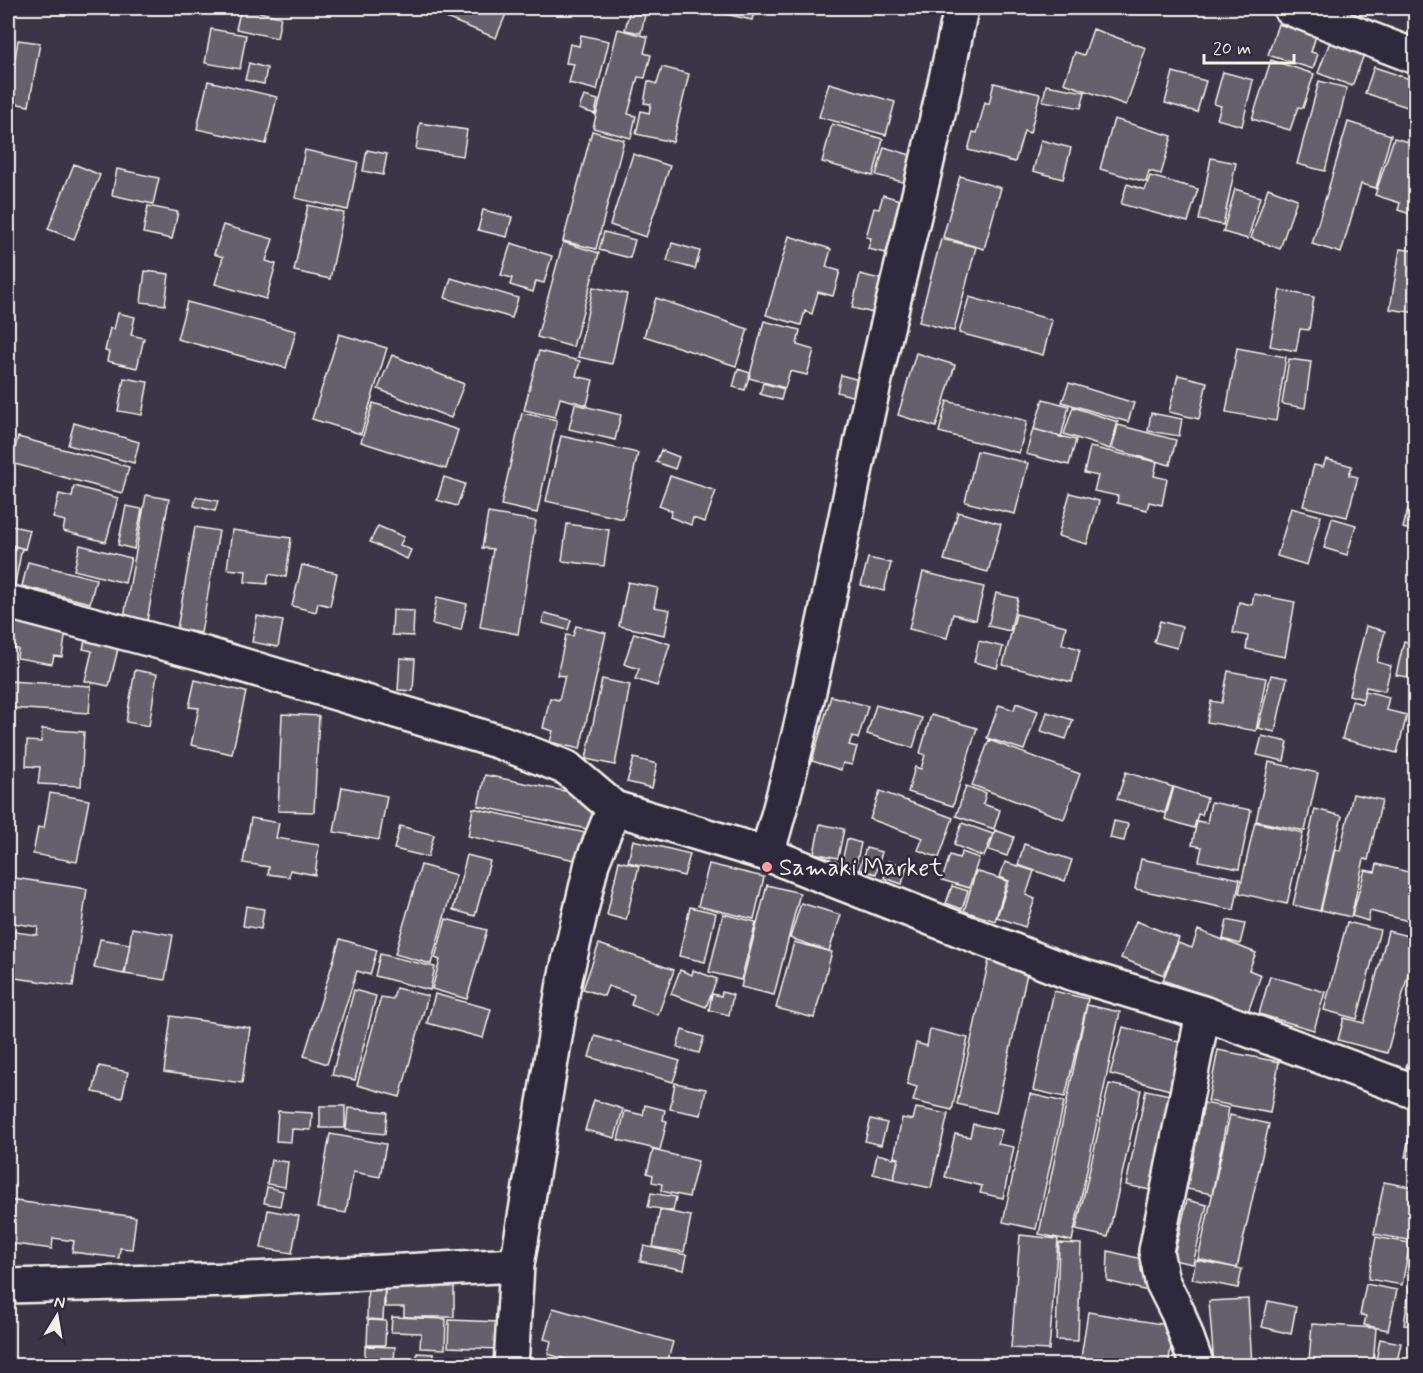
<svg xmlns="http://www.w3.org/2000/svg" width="1423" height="1373" font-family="Mynerve,sans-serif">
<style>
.building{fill:#65616c;stroke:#f4f1e8;stroke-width:1.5}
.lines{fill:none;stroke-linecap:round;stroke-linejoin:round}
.street-casing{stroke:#f4f1e8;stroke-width:38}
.street{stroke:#2f2a3d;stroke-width:33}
.poi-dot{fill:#ff9aa2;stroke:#2f2a3d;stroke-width:2}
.labels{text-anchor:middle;stroke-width:5;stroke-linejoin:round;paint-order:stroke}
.poi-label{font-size:24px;fill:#f4f1e8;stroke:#2f2a3d;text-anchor:start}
</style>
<rect width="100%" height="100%" fill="#3b3647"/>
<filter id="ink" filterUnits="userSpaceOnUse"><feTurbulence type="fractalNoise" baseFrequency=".0167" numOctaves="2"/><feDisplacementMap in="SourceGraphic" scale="12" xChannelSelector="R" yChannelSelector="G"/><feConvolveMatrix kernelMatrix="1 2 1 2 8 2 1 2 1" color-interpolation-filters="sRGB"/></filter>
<g filter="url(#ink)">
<path class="building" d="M241,8L281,17L277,38L236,29Z
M421,8H505L508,9L496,38Z
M722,8H755L752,20L721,13Z
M629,12L645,15L641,33L625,30Z
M1278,24L1316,36L1311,52L1318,54L1313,69L1268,55Z
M211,29L246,35L240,69L205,63Z
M618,29L648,37L644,53L651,55L645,78L638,77L628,114L636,116L631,138L593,128Z
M1093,29L1146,48L1126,105L1064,83L1075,52L1084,55Z
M581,35L609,41L597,90L569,83L574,64L566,63L570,44L579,46Z
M1331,39L1365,52L1352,86L1318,73Z
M18,40L40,43L29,106L8,102Z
M1271,60L1314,74L1303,108L1298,107L1290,130L1252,119Z
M249,63L267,68L264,84L245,80Z
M662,67L689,74L673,142L636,134L641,111L649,113L651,104L644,103L648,81L657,84Z
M1374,67L1416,81V110L1365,93Z
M1173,72L1206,81L1197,112L1165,103Z
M1223,72L1253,80L1242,126L1217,119L1221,106L1214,104Z
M208,81L277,97L266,144L197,129Z
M1319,81L1347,88L1325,171L1297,164Z
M829,83L895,102L886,135L819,117Z
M994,83L1040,94L1030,133L1024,131L1015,162L968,150L973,132L977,133L985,102L989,104Z
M1046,85L1085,92L1081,108L1043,101Z
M584,96L598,100L595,114L579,109Z
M1114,119L1172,136L1161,174L1149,171L1146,182L1100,169Z
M1348,122L1391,135L1376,188L1361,184L1341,253L1312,244Z
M420,123L467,130L463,156L416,149Z
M832,124L883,139L873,176L822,162Z
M592,131L624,140L596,249L563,241Z
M1394,138L1416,144V216L1398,210L1400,203L1375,195Z
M1041,140L1071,148L1063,179L1033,171Z
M884,147L917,157L910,184L876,175Z
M305,150L358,162L348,210L295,198Z
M367,150L387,154L383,175L363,171Z
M633,154L670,166L646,237L610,225Z
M1211,158L1236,163L1223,225L1199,220Z
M74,164L100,175L74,239L48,229Z
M117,169L159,178L153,204L112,195Z
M960,176L1001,188L984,249L943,237Z
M1150,176L1198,189L1188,222L1121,204L1127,184L1145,190Z
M1268,188L1297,199L1280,249L1251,238Z
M1235,189L1260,197L1248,239L1223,232Z
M883,195L900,200L886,253L868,249L871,238L866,237L874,208L879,209Z
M308,205L344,213L330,279L294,271Z
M148,206L178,212L172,239L143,233Z
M483,210L512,217L507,237L478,230Z
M223,225L273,239L266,261L276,264L266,299L215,284L223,257L214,254Z
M604,232L635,240L630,258L599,250Z
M789,236L831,249L826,267L840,271L833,296L818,292L812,314L805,311L801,325L766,315Z
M941,239L976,247L954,331L919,322Z
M563,242L599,253L573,347L537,337Z
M511,243L552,256L544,283L536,281L533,292L510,285L512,278L501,275Z
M672,243L700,251L695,269L667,261Z
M1400,249L1416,251V313L1390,309Z
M145,271L169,274L165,305L141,302Z
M860,274L887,281L878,314L852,308Z
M451,278L518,298L512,318L445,298Z
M593,287L627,294L612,364L578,357Z
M1280,290L1314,297L1309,330L1300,329L1296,351L1270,346Z
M969,297L1052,320L1043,355L959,333Z
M656,298L748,329L736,366L644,336Z
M187,302L296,331L286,368L177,339Z
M118,313L135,317L131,335L144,338L137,368L107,361L109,352L105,351L110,328L114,329Z
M764,321L800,330L797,345L814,350L807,375L790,371L785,388L749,378Z
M339,334L387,348L361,434L312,419Z
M1237,348L1286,357L1276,421L1226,412Z
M539,351L580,361L576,376L593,380L587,405L560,398L555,417L524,410Z
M916,353L955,365L936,427L898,415Z
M392,355L464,384L451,418L378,389Z
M1289,359L1311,362L1305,408L1282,404Z
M738,369L750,373L745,390L733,387Z
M841,375L859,380L855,397L837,392Z
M1178,375L1207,382L1199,419L1169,412Z
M124,378L148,382L142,415L118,411Z
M763,383L784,389L781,400L760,394Z
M1069,383L1134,403L1128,422L1062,402Z
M1043,399L1069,406L1061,437L1034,429Z
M947,401L1027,421L1019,453L939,432Z
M373,403L458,430L446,469L361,442Z
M575,404L621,415L615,440L569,429Z
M1073,407L1118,422L1110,449L1064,434Z
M522,413L557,420L537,513L501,505Z
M1151,413L1182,419L1179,436L1148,431Z
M74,423L139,442L134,463L68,445Z
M1118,425L1176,440L1170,465L1112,449Z
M1033,429L1076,440L1069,465L1026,454Z
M561,436L638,453L623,519L546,501Z
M18,437L129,467L122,493L11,463Z
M1090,447L1157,462L1154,476L1167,479L1162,505L1149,502L1147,510L1117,503L1118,496L1094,491L1098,476L1084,473Z
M661,450L679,457L675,469L656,462Z
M977,451L1028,463L1015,514L965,502Z
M1326,459L1352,466L1349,475L1358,477L1347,517L1303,506L1314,465L1323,467Z
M670,476L716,491L705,522L693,518L691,525L670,517L672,511L659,506Z
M444,477L465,484L457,506L437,500Z
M74,486L118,498L106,542L63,531L65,521L53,518L59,494L72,497Z
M1070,493L1099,501L1087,544L1058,536Z
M146,495L169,499L147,621L124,617Z
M196,497L218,501L215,511L194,506Z
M126,506L142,509L134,549L118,545Z
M1291,508L1321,516L1307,565L1277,556Z
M1408,508L1416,509V532L1403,528Z
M958,512L1001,524L988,572L944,560Z
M488,513L536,521L518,634L480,627L493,549L482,548Z
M1332,518L1356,525L1347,555L1324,548Z
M567,524L609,530L604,566L562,561Z
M8,525L30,530L25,549L8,544Z
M378,526L404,537L400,545L411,550L407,559L370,542Z
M195,527L219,531L201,633L177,629Z
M232,530L291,538L286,577L269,574L267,584L245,582L246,571L227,569Z
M8,545L22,548L15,584L8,583Z
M80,545L131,558L125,583L74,570Z
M868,558L891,563L884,591L861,585Z
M28,562L96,579L90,603L22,586Z
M302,565L337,573L330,606L318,603L316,612L292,606Z
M923,572L984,587L976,620L953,614L947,638L909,629Z
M628,582L658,588L654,607L670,610L665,635L619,626Z
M996,593L1018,598L1010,631L988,626Z
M1254,594L1295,602L1285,657L1246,649L1248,636L1233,633L1239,602L1252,605Z
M437,597L467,604L461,630L432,624Z
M393,610L414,611L413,636L392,635Z
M8,613L67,624L62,657L54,656L52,664L17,658L18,649L8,647Z
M545,613L571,620L568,630L542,623Z
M1016,614L1066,626L1062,644L1080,649L1072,682L1003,665Z
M257,616L283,621L278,647L252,642Z
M1160,621L1182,627L1177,648L1154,642Z
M576,626L606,633L580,749L550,742L553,731L543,728L550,698L559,700L565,676L557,675L566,635L573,636Z
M1366,626L1385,631L1377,662L1391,666L1385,691L1366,687L1363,699L1349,695Z
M88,628L121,636L109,686L85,681L92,651L83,649Z
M634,633L670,644L657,686L635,679L639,669L624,664Z
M979,641L1003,647L997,668L974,662Z
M1404,641L1416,644V679L1396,675Z
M400,658L415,659L413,691L398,690Z
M135,670L157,674L149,726L126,722Z
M1228,671L1266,678L1256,731L1207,722L1211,701L1222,703Z
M1271,675L1287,678L1275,732L1258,728Z
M602,679L630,685L615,765L586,759Z
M195,680L246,692L232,754L191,745L199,708L189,707Z
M8,681L91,686L89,713L8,708Z
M1365,691L1389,697L1386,710L1407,715L1397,753L1342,739L1352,701L1362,704Z
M831,696L868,706L858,739L852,736L849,745L857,747L852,765L843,763L841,770L812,761Z
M1016,703L1038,711L1024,750L987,738L999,705L1014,710Z
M876,705L922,718L913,748L867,734Z
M1047,712L1073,720L1066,739L1041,731Z
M282,714L319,716L314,812L278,811Z
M931,715L977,728L953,806L908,792L915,767L921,769L925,755L920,753Z
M1416,724V757L1408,755Z
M42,729L84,732L81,786L38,784L40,767L26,766L27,741L41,742Z
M1262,736L1288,742L1284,761L1257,755Z
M989,740L1080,774L1064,819L972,785Z
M634,758L657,764L652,788L627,782Z
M1269,762L1318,773L1305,831L1256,821Z
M1126,772L1173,787L1165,813L1117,799Z
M485,775L599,798L592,830L478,806Z
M966,786L986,793L983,804L1000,810L994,829L956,816Z
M342,787L387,796L379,840L334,832Z
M1174,787L1207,798L1202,815L1198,814L1194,828L1165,819Z
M880,791L953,818L939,858L918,850L923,838L870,819Z
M50,793L89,800L77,862L33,854L38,827L44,828Z
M1353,794L1382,800L1368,860L1364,859L1351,917L1321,910L1335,849L1340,851Z
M1211,802L1251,810L1239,869L1199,861L1202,847L1192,845L1197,821L1207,823Z
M473,808L590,834L584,862L468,836Z
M1315,809L1342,816L1320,911L1293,905Z
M251,818L279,823L276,838L319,845L315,875L290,870L289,877L268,874L269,867L243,863Z
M1114,821L1128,824L1124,841L1110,838Z
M1255,822L1303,833L1287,904L1239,893Z
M962,823L993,834L984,857L954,845Z
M820,824L844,829L838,858L814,853Z
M400,826L434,835L428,857L394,849Z
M995,830L1014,837L1007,856L989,850Z
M847,839L861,843L855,869L841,866Z
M633,840L690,854L684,876L628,862Z
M1024,844L1072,860L1065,881L1018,865Z
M866,848L882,852L876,874L859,869Z
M962,852L979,858L969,888L942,880L950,855L959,858Z
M467,855L490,861L475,916L453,910Z
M1141,859L1240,879L1234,910L1135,889Z
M619,861L639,866L626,920L607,915Z
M888,861L907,866L902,884L884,878Z
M1005,862L1034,871L1026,895L1035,899L1025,927L997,917L1009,881L1000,877Z
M709,864L764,877L754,919L698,906Z
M1377,864L1416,874V923L1370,911L1368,921L1352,916L1365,870L1375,872Z
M421,865L456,875L431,964L395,954Z
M976,871L1007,881L995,921L964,911Z
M8,877L87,889L73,986L8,977V931L37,935L38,927L8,922Z
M767,885L800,893L774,995L741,987Z
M952,886L968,891L962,909L946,903Z
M801,903L841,915L829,951L790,938Z
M246,906L264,909L261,929L243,926Z
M690,907L716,913L705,962L679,956Z
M723,914L756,922L741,980L709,972Z
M446,919L487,930L467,999L432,989L440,960L435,958Z
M1227,920L1245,924L1240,944L1223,939Z
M1136,921L1179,938L1164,975L1121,958Z
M1347,922L1380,930L1357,1019L1324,1010Z
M132,928L173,935L165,980L125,974Z
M1198,930L1256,953L1249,970L1261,975L1248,1012L1163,980L1178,943L1192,948Z
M1388,931L1416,938V945L1387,1053L1338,1040L1344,1018L1364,1023Z
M100,939L130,944L124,974L94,968Z
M340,939L377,950L370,975L357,971L327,1064L304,1056Z
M794,942L832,952L814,1018L776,1008Z
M599,944L674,970L658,1015L631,1005L634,995L608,986L604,996L583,989Z
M380,954L435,967L430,990L375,976Z
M989,960L1028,969L996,1113L957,1104Z
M680,970L692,975L693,970L717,979L706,1007L671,994Z
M1270,976L1325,992L1314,1030L1259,1014Z
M396,988L428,996L400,1097L357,1085L381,997L393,999Z
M354,990L376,996L355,1080L332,1075Z
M1054,991L1088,999L1065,1097L1033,1090Z
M722,992L733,995L729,1015L709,1010L712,994L721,996Z
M435,994L491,1009L483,1038L427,1023Z
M1087,1005L1120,1012L1072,1241L1039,1234Z
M171,1016L250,1028L242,1083L164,1072Z
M1123,1027L1194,1046L1181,1093L1110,1074Z
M930,1029L968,1038L952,1110L913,1101L917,1087L907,1084L916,1043L927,1046Z
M682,1030L704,1037L699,1053L677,1047Z
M595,1036L680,1061L673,1082L589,1057Z
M1416,1037V1070L1406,1067Z
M1218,1050L1279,1062L1270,1113L1208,1101Z
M99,1066L128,1072L122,1098L93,1092Z
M675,1083L706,1089L701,1115L670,1109Z
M1109,1084L1141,1090L1108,1237L1076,1230Z
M1146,1090L1185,1098L1165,1193L1126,1185Z
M1030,1094L1064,1102L1036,1229L1003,1222Z
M594,1100L623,1109L615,1138L585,1130Z
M1204,1103L1229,1108L1212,1194L1187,1189Z
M645,1105L665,1110L663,1120L667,1121L660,1150L618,1140L625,1111L643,1115Z
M320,1106H345V1128H320Z
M348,1108L387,1112L385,1134L346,1130Z
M916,1108L948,1114L931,1188L893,1180L899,1158L894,1157L902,1118L913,1120Z
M278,1111L312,1113L311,1130L292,1129L291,1142L276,1141Z
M1230,1115L1269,1124L1237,1268L1198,1259Z
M1413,1118H1416V1159L1405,1157Z
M871,1119L887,1123L881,1145L865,1141Z
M973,1124L1002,1130L998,1144L1014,1147L1003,1198L980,1193L982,1186L945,1177L955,1134L970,1137Z
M330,1134L386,1144L380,1177L353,1172L346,1213L317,1208Z
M653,1150L698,1161L689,1197L661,1191L662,1184L652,1182L653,1175L647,1173Z
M877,1154L898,1159L894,1179L873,1174Z
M271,1160L288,1162L285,1187L267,1184Z
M1384,1182L1416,1188V1227L1413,1241L1374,1234Z
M267,1187L283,1191L280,1206L264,1203Z
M651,1193L676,1197L673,1211L648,1207Z
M8,1200L136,1217L132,1249L120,1248L119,1258L72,1252L74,1241L53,1238L52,1249L8,1243L9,1233H8Z
M1187,1200L1207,1205L1193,1264L1173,1260Z
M268,1210L299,1216L292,1253L261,1248Z
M660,1210L691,1216L684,1252L653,1247Z
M1020,1235L1058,1239L1049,1350L1011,1348Z
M1376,1237L1410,1243L1402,1285L1368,1279Z
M1059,1243L1081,1244L1078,1341L1056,1340Z
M644,1246L687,1255L684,1270L640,1261Z
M1415,1249L1416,1250V1326L1404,1325Z
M1108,1251L1146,1260L1148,1291L1107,1281Z
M1196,1260L1242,1269L1238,1288L1192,1279Z
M368,1281L385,1282L383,1320L367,1319Z
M385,1282H454V1317H404V1307H385Z
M1366,1284L1397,1290L1388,1330L1364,1325L1366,1316L1360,1315Z
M1248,1299L1252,1366H1214L1209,1301Z
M1268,1301L1296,1307L1291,1334L1262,1327Z
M553,1308L673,1342L666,1366H588L548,1354L551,1341L544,1339Z
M1088,1312L1174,1326L1168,1366H1128L1081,1358Z
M392,1317L446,1319L445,1349L420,1348L421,1333L391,1332Z
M368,1320L386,1321L385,1345H367Z
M449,1320L500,1322L499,1349L448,1347Z
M1312,1324L1376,1328L1373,1366H1329V1362L1309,1361Z
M1380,1339L1401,1343L1396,1366H1375Z
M365,1346L395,1347L394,1361H365Z
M417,1353L434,1354L433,1366H417Z
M434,1356L472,1357V1366H434Z"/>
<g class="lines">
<defs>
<path id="street" d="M961,8C935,140 899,270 870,402C837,553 811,706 767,854L1068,972L1203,1013L1416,1092
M1290,8L1416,57
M8,602L205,654L500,742L567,768L614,808L592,863L564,983L517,1265L511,1366
M614,808L767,854
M8,1286L232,1280L517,1265
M1197,1366L1178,1313L1162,1281L1156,1251L1203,1013"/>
</defs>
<use href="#street" class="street-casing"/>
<use href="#street" class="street"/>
</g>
</g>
<circle class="poi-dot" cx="767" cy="867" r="6"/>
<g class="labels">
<g class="poi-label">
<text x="779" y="875">Samaki Market</text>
</g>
</g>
<rect width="1423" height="1373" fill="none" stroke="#2f2a3d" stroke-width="30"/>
<rect x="15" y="15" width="1393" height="1343" fill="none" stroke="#f4f1e8" stroke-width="2" filter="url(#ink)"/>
<g transform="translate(57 1316) rotate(11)" stroke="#2f2a3d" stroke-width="4.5" paint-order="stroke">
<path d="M0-4.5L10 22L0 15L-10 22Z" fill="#f4f1e8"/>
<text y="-9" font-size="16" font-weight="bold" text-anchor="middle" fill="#f4f1e8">N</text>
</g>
<path d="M1204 54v9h90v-9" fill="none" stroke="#f4f1e8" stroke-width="3"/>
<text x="1213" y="54" font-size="18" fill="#f4f1e8" stroke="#2f2a3d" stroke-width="4.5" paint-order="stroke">20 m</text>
</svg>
